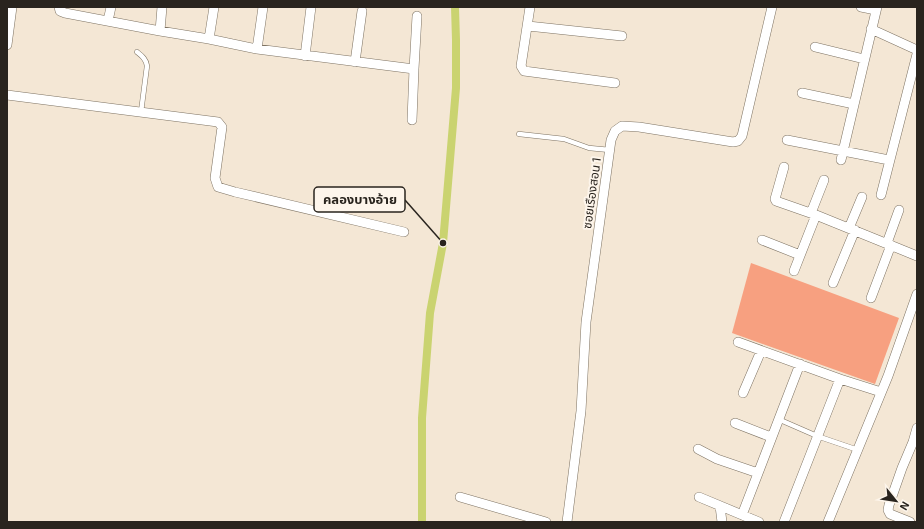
<svg xmlns="http://www.w3.org/2000/svg" width="924" height="529" font-family="'Exo 2','Noto Sans Thai',sans-serif">
<style>
.green{fill:#f7a080}
.lines{fill:none;stroke-linecap:round;stroke-linejoin:round}
.canal{stroke:#cad370;stroke-width:8}
.service-casing{stroke:#7e7363;stroke-width:5.5}
.minor-casing{stroke:#7e7363;stroke-width:10}
.service{stroke:#fff;stroke-width:4.5}
.minor{stroke:#fff;stroke-width:9}
.labels{text-anchor:middle;stroke-width:4;stroke-linejoin:round;paint-order:stroke}
.street-label{font-size:12px;fill:#29241e;stroke:#fdf5eb}
.leader{fill:none;stroke:#29241e;stroke-width:1.5}
.callout-dot{fill:#29241e;stroke:#fdf5eb;stroke-width:1.5}
.callout{fill:#fdf5eb;stroke:#29241e;stroke-width:1.5}
.callout-label{font-size:13px;text-anchor:middle;font-weight:bold;fill:#29241e}
</style>
<rect width="100%" height="100%" fill="#f4e7d5"/>
<path class="green" d="M751,263L899,318L875,384L732,333Z"/>
<g class="lines">
<path class="canal" d="M422,522V418L430,313L443,243L456,88V40L455,7"/>
<defs>
<path id="service" d="M137,52C142,56 146,59 147,66L141,112
M519,134L564,139L589,148L610,150
M778,419L817,436L858,450"/>
<path id="minor" d="M59,7L60,11L65,13L160,31L209,39L257,49L414,69L417,16
M530,7L521,66L524,71L615,83
M861,7L876,10
M108,21L111,7
M528,26L622,36
M871,29L917,50
M160,31L162,7
M209,39L214,7
M7,45L12,7
M815,47L864,59
M257,49L263,7
M305,56L311,7
M355,62L362,11
M802,93L854,104
M7,95L218,122L222,127L215,178L218,187L235,192L404,232
M412,120L414,69
M787,140L889,160
M841,160L877,7
M784,167L775,199L776,201L816,215L917,256
M881,195L917,54
M811,213L824,180
M849,228L862,197
M762,240L800,255
M887,243L899,210
M794,271L816,215
M833,283L855,230
M871,298L891,245
M738,342L840,379L881,392
M743,393L761,351
M735,423L771,437
M698,449L717,459L758,473
M460,497L546,522
M699,497L759,522
M720,506L722,522
M742,515L800,364
M567,522L581,411L586,322L611,140L615,131L622,126L639,127L733,142L738,141L742,136L772,7
M784,522L840,379
M828,522L888,376L917,294
M910,522L890,514L888,510L889,505L902,468L913,442L917,428"/>
</defs>
<use href="#service" class="service-casing"/>
<use href="#minor" class="minor-casing"/>
<use href="#service" class="service"/>
<use href="#minor" class="minor"/>
</g>
<g class="labels">
<g class="street-label">
<text transform="translate(592 193) rotate(-82)" y="4">ซอยเรืองสอน 1</text>
</g>
</g>
<path class="leader" d="M443 243L405 200"/>
<circle class="callout-dot" cx="443" cy="243" r="4"/>
<rect class="callout" x="314" y="187" width="91" height="25" rx="4"/>
<g class="callout-label">
<text x="360" y="204">คลองบางอ้าย</text>
</g>
<rect width="924" height="529" fill="none" stroke="#29241e" stroke-width="16"/>
<g transform="translate(896 501) rotate(120)" stroke="#fdf5eb" stroke-width="3" paint-order="stroke">
<path d="M0-3L7 15L0 10L-7 15Z" fill="#29241e"/>
<text y="-6" font-size="11" font-weight="bold" text-anchor="middle" fill="#29241e">N</text>
</g>
</svg>
